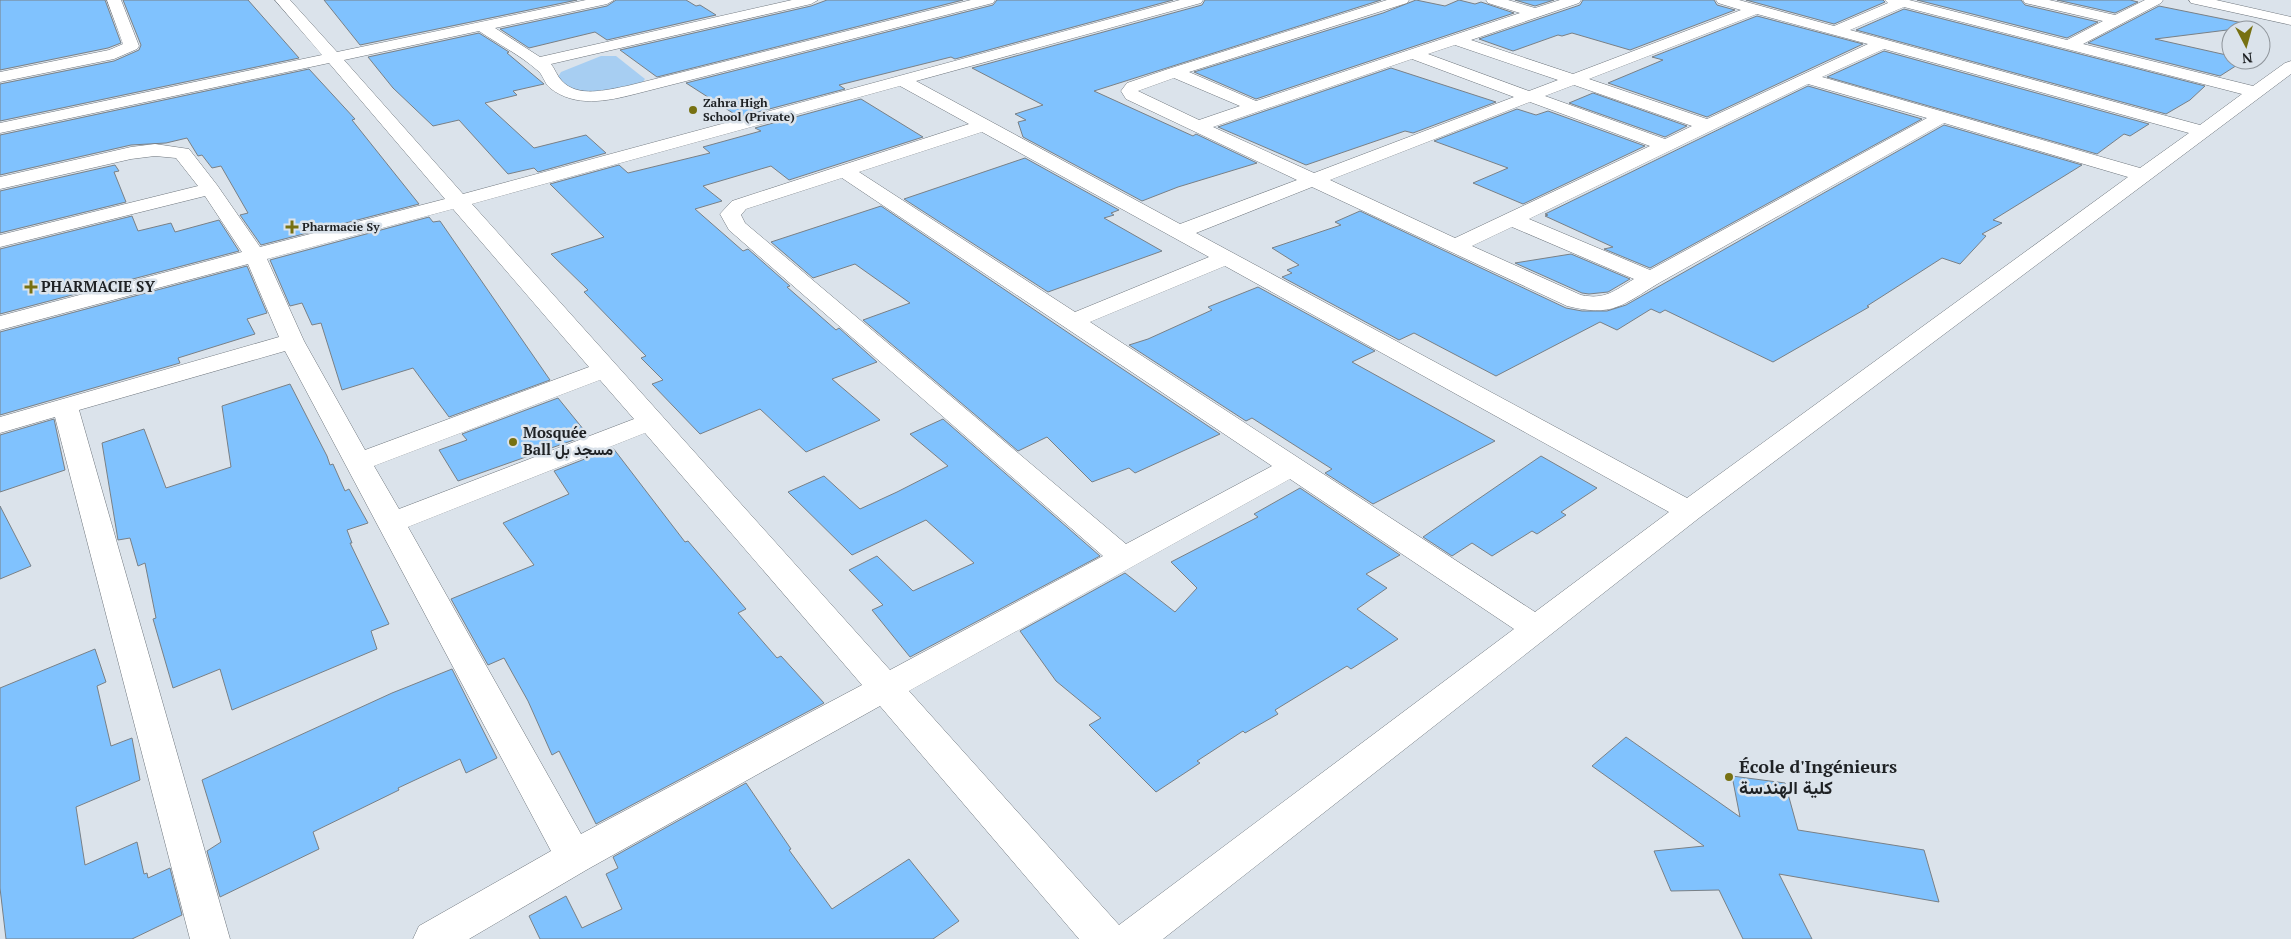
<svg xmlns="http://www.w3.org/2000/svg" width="2291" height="939" font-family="'PT Serif',Vazirmatn,serif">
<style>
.water{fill:#a7cef2}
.building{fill:#80c2fe;stroke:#798086}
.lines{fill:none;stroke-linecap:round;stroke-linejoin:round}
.minor-casing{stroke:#6f767d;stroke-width:1}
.minor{fill:#fff;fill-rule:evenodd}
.poi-dot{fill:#777112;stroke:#dbe3eb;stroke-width:2}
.labels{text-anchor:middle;stroke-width:5;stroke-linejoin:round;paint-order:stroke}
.far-poi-label{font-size:12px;font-weight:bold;fill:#1e2124;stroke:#dbe3eb;text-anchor:start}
.poi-label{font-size:15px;font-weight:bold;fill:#1e2124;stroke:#dbe3eb;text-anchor:start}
.near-poi-label{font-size:18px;font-weight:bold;fill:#1e2124;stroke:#dbe3eb;text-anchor:start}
</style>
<rect width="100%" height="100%" fill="#dbe3eb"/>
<path class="water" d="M601,56H616L645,79L638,88L587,94L561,87L558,77L561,72Z"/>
<path class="building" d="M0,0H105L121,43L108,48L0,70Z
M123,0H248L299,58L0,121V84L114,61L139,50L141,45Z
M324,0H577L360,45Z
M616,0H686L696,6L700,5L716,15L607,40L595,32L529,48L500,29L607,6Z
M827,0H963L657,77L620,50L811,6Z
M997,0H1173L955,59L951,57L839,85L845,89L739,117L686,83L993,5Z
M1205,0H1381L1094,91L1193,136L1196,134L1257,163L1178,187L1142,201L1023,137L1018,122L1026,120L1015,114L1043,105L972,68L1202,5Z
M1416,0L1445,6L1459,0L1475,4L1481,2L1514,13L1256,99L1194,72L1383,13Z
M1515,0H1554L1535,6Z
M1583,0H1714L1717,5L1735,10L1630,50L1572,33L1562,36L1558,35L1513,51L1479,39L1580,5Z
M1746,0H1883L1885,2L1834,24Z
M1917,0H2021L2025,5L2098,22L2067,38Z
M2057,0H2130L2138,2L2115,13Z
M2159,6L2243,23V28L2155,39L2231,56V60H2245L2220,76L2088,43Z
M1904,9L2205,86L2190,100L2166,114L1856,30Z
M1757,16L1863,44L1707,117L1608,83L1663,60L1652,57Z
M479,33L509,52L507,53L544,84L513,91L517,95L485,103L534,148L586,135L606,153L538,172L534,168L508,174L459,120L433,126L393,88L368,57Z
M1884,51L2149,124L2130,136L2124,134L2097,154L1827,77Z
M1391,68L1496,102L1413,133L1405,131L1306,165L1218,127Z
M309,69L355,119L352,120L419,204L261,245L240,215L248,213L221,166L212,168L202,155L198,156L187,138L166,143L131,145L0,175V135Z
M1808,86L1922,119L1650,268L1604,249L1613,247L1545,216L1548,215L1545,214Z
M1593,93L1687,126L1665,137L1569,103Z
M861,99L923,137L789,180L771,166L703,186L722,201L695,209L743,251L748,249L790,286L787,287L836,330L839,328L877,362L832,379L880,420L806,452L760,409L700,434L652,384L663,380L641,358L646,356L584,292L588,290L551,254L604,237L550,184L619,165L628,173L710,153L703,147L761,131L755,128Z
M1517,109L1536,115L1548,111L1645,146L1523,204L1473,183L1508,168L1434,141Z
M1944,125L2082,165L1993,220L2002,223L1982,234L1986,236L1960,264L1942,258L1867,306L1869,307L1773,362L1665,310L1660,313L1651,309L1617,330L1600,322L1496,376L1414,333L1399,340L1282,277L1292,273L1287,270L1299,265L1272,248L1341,225L1335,222L1360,211L1566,308L1582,311H1607L1626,305Z
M1025,158L1119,210L1111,213L1114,215L1104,218L1162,251L1048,292L904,199Z
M115,165L119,171L114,172L126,202L0,233V191Z
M881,206L1076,338L1220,434L1135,473L1129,468L1092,482L1047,437L1018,451L863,320L910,303L855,264L813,278L771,242Z
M132,216L138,231L171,223L175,232L219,220L239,251L0,314V249Z
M429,217L433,222L440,221L550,380L449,417L413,368L342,390L321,323L312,325L302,303L290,306L270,260Z
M1571,254L1630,279L1608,292L1589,294L1582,293L1515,263Z
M247,266L267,313L247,319L255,334L178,358L180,363L0,415V332Z
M1258,287L1375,351L1352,362L1495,441L1373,504L1325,473L1332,469L1252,418L1246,421L1129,345L1148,339L1212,310L1208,307Z
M290,384L327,456L330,465L333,464L345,491L349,489L368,523L347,530L352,543H350L389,624L371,631L377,649L232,710L220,669L173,688L153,619L156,618L145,563L138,566L130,538L118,540L102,443L144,429L166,488L231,467L222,406Z
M558,398L588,435L458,481L439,450L467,440L462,434Z
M54,419L65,470L0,492V435Z
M943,419L1100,556L910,657L872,610L883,605L849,570L877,556L913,591L974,563L926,520L852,555L788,492L824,476L860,509L897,492L948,466L910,434Z
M613,448L685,542L688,541L746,609L738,613L777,658L781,656L824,703L596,824L559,751L552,755L528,701L504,658L488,665L451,599L534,565L503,523L569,494L554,471Z
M1541,456L1597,488L1561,512L1566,515L1537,534L1532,531L1492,556L1472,543L1452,556L1423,537Z
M1300,488L1400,555L1366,574L1387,588L1357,609L1398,639L1351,669L1347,666L1275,710L1278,714L1245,733L1243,731L1197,761L1200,763L1156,792L1089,725L1101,718L1056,681L1020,631L1125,573L1175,612L1197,588L1171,562L1258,517L1254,514Z
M0,506L31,566L0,579Z
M95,649L106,682L97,686L111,746L132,738L140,780L76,807L85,865L137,842L144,874L147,873L148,878L170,868L182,915L132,939H6L0,888V688Z
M452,669L497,758L466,773L460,759L398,788L399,790L313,832L319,849L220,897L207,851L221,842L202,780L392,693Z
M1626,737L1740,817L1732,776L1785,783L1798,830L1924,850L1939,902L1779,874L1812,939H1743L1719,890L1671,891L1654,851L1704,846L1592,766Z
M746,783L791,849L789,850L832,909L909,859L959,921L933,939H540L529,916L566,896L582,928L622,909L606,874L618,868L613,857Z"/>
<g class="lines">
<defs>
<path id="minor" d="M107,0H121L139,46L137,49L114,59L0,82V72L109,50L123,44Z
M275,0H290L337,52L586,0H614L607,4L495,28L540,57L792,0H818L811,4L551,64C555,69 557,76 562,81C578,98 606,90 627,86L971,0H995L993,3L635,94C608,101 575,108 550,88C544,83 543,74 537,70C520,55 498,44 479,31L344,60L463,194L1180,0H1203L1201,3L916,81L1180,224L1297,180L1126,99L1121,91L1127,83L1168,69L1387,0H1409L1407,3L1189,72L1256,101L1520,13L1488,3L1486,0H1508L1535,8L1560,0H1581L1579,3L1471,40L1573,74L1741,10L1718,3L1716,0H1739L1834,26L1888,3L1885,0H1909L2067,40L2103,21L2025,3L2023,0H2049L2115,15L2145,0H2163L2161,3L2083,44L2253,86L2285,63L2291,61V74L1699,518L1163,939H1079L880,706L588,869L469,939H413L419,926L551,851L285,351L79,410L230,939H190L55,417L0,433V417L279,337L248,264L0,330V316L242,252L205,196L0,247V235L198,186L176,158L155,156L131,159L0,189V177L131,147L155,144L189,149L217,185L260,247L445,199L329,63L0,133V123L322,55ZM1904,7L2242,94L2200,125L1850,30ZM1757,14L1868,44L1707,119L1589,79ZM1455,45L1558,80L1529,91L1428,54ZM1884,49L2189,133L2140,168L1822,77ZM1412,59L1514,97L1314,173L1213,127ZM1174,78L1240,106L1199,120L1138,91ZM1808,84L1927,118L1650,270L1529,219ZM1574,85L1692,126L1665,139L1545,96ZM900,86L969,124L732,201L720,214L729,230L1103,556L890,670L472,204ZM1530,102L1650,146L1455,238L1330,180ZM1944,123L2128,177L1687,498L1196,233L1312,187L1567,306C1613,317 1621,306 1659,283ZM982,132L1209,257L1075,312L859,172ZM842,178L1272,466L1126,544L745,223L741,215L746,209ZM453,209L589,367L365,450L304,341L267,259ZM1512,227L1634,279C1614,291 1605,300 1581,295L1472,246ZM1225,266L1669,512L1535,612L1090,322ZM600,380L634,419L399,509L374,466ZM645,433L862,685L581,834L408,527ZM1290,479L1514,629L1119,925L909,691Z
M2189,0H2216L2291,17V25L2191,3Z"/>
</defs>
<use href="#minor" class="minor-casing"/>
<use href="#minor" class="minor"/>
</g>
<g class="poi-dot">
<circle cx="693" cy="110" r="5"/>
<path d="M289.5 219.5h5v5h5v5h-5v5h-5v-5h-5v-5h5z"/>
<path d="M28.5 279.5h5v5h5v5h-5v5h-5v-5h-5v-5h5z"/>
<circle cx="513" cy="442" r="5"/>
<circle cx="1729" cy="777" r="5"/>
</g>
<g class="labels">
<g class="far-poi-label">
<text x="703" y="107">Zahra High<tspan x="703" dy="14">School (Private)</tspan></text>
<text x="302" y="231">Pharmacie Sy</text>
</g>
<g class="poi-label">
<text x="41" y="292">PHARMACIE SY</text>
<text x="523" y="438">Mosquée<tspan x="523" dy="17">Ball مسجد بل</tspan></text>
</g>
<g class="near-poi-label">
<text x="1739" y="773">École d'Ingénieurs<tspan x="1739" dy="21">كلية الهندسة</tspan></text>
</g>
</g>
<g transform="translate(2246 45) rotate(174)"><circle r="24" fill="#dbe3eb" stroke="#8f959b"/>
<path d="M0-4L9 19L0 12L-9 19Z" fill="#777112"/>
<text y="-8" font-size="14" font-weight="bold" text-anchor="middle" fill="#1e2124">N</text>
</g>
</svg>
